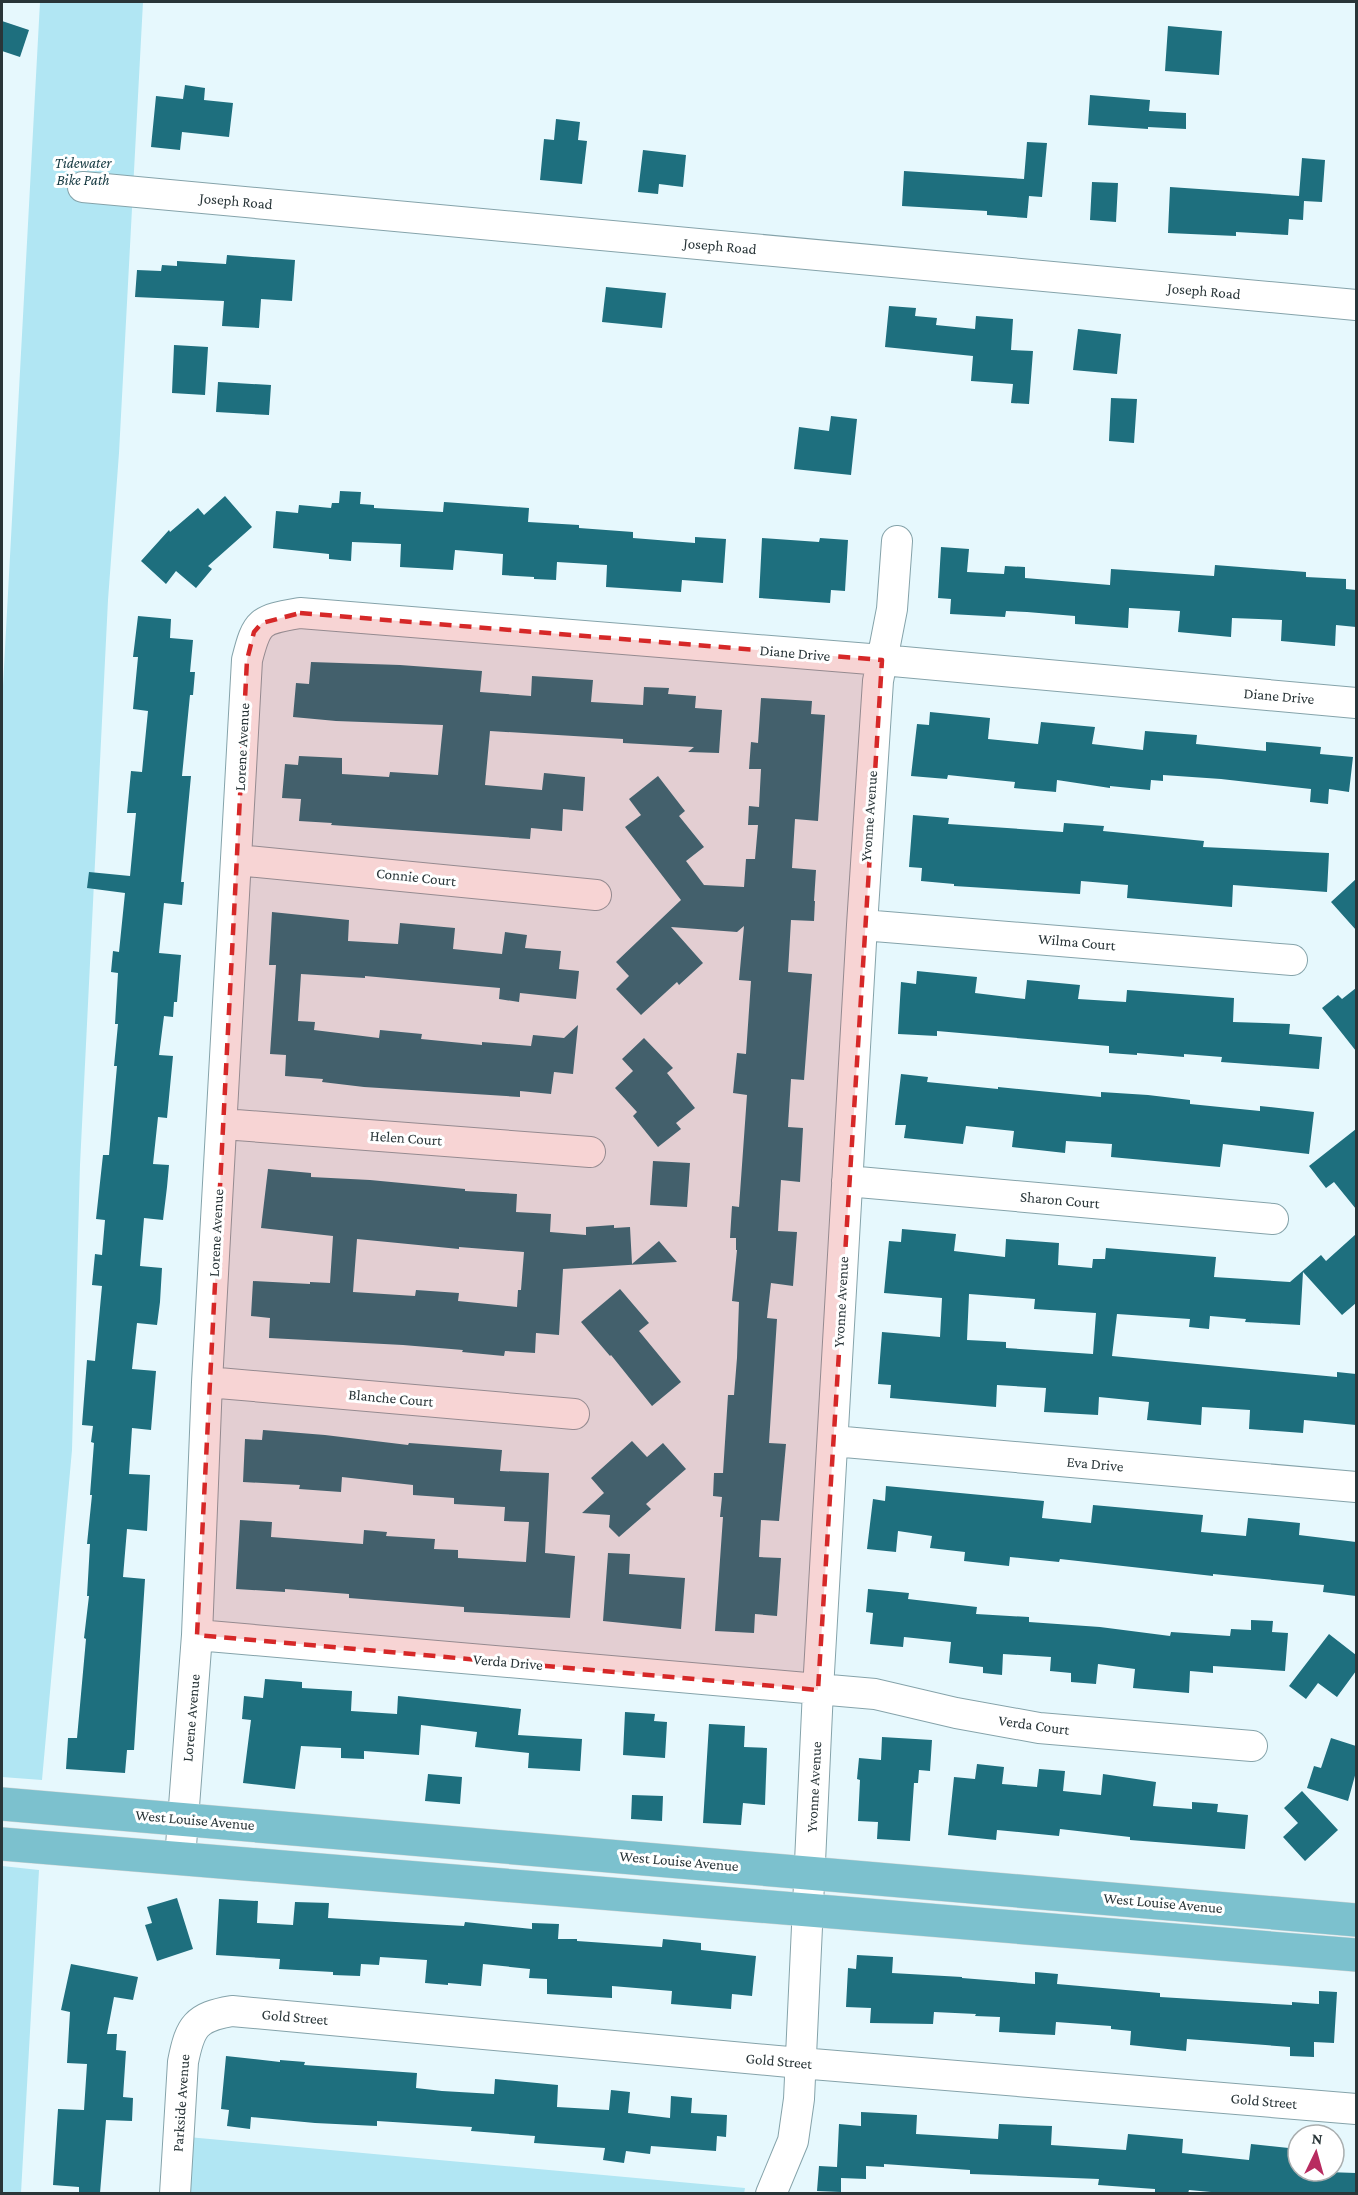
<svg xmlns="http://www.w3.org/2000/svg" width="1358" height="2195" font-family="'Crimson Pro',serif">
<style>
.green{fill:#b1e6f3}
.building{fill:#1e6f7e;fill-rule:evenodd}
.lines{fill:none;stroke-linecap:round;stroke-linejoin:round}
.minor-casing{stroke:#85a3aa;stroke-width:32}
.major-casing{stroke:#d4d7d7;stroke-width:34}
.minor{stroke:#fff;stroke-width:30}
.major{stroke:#7cc1ce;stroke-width:33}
.marked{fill:#d62828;fill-opacity:0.2;stroke:#d62828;stroke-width:4.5;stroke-dasharray:12 8;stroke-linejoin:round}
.labels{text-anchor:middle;stroke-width:6;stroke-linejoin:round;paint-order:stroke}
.park-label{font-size:15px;font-style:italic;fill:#143840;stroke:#fff}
.street-label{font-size:15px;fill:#293538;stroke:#fff}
</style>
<rect width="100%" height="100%" fill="#e6f8fd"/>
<path class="green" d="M40,2H143L119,453L108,600L80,1165L72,1450L42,1780L2,1777V704Z
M2,1866L39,1870L21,2193H2Z
M188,2137L745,2188L744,2194H185Z"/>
<path class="building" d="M2,21L29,30L20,57L2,51Z
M1168,26L1222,31L1219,75L1165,71Z
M185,85L205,88L204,100L233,103L229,137L182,132L180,150L151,147L156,96L183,99Z
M1090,95L1150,100L1149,111L1186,113V129L1148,127V129L1088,125Z
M556,119L580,122L578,140L587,141L582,184L540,180L544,139L554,140Z
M1027,142L1047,143L1042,197L1029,196L1027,218L987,215V211L902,206L904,171L1024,179Z
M643,150L686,155L683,187L659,184L658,194L638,192Z
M1302,158L1325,160L1322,202L1304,201L1303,220L1289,219L1288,235L1236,232V236L1168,233L1170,187L1299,196Z
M1092,182L1118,183L1116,222L1090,220Z
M227,255L295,260L292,301L261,299L259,328L222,326L224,301L135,297L137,270L161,271L162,265L177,266V261L226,264Z
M606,287L666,293L662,328L602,322Z
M889,306L916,308L915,316L937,318L936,325L975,329L976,316L1013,319L1011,350L1033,351L1029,404L1011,403L1013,384L971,381L973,356L885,347Z
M1078,329L1121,334L1117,374L1073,370Z
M174,345L208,347L205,395L172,393Z
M218,382L271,385L269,415L216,412Z
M1111,398L1137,399L1134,443L1109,441Z
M831,416L857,419L851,475L794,469L799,427L829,431Z
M340,491L361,492L360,504L374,505V508L443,512L444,502L529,508L528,522L579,525V528L633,532V538L695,543V537L726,539L723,583L682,580L681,592L606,587L607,565L557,562L556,580L534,579V577L502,575L503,554L455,550L453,570L400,567L401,544L352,542L351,561L329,559V554L273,548L276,511L298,513L299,505L331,508L332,503H339Z
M225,496L252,527L208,566L212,569L196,588L176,571L166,584L141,561L169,530L170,532L198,508L204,515Z
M762,538L819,542L820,538L848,540L845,591L831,590L830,603L759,598Z
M941,547L969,549L967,572L1004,574L1005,566L1025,567V578L1110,585L1111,569L1214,576L1215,565L1306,572V577L1346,579V589L1356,590V627L1336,625L1335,646L1281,641L1282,620L1232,618L1231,637L1178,632L1180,611L1129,608L1128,628L1075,624V616L1027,612L1006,611L1005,617L950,614L951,599L938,598Z
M138,616L171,619L170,638L193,640L190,672H195L193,695H190L182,776H191L181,882H184L182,905L164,903L159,953L181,955L177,1002H174L173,1017L164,1016L159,1055L173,1056L167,1118L158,1117L153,1164L169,1165L167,1187L163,1220L144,1218L140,1266L162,1268L160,1302L157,1325L137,1323L132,1369L156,1371L151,1430L132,1428L129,1474L150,1475L147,1531L127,1529L123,1577L145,1579L134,1750H127L125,1773L66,1769L68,1738H77L86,1639L84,1638L89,1596H87L90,1544H87L92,1495H90L94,1443L91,1442L93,1426L82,1425L87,1360L95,1361L102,1286L92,1285L95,1254L102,1255L105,1220L96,1219L103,1155H109L117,1066H114L118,1024H115L118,973L111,972L113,951L119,952L125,893L87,888L89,872L130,876L136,813H127L131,771L142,772L148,711L133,709L138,657H133Z
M311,662L400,665L482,671L480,692L531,696L532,676L593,680L591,702L643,705L644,687L669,688L668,694L696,696L695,708L722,710L719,753L688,752L694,747L623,743V739L490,731L485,785L542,790L544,773L585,777L583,811L563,809L562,831L531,828L530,839L331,825L332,823L299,821L301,799L282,798L285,764L298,765L299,756L342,758V774L389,777L390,772L438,775L443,725L336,721L293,717L296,683L309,684Z
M761,698L812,701L811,714L825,715L818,821L795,819L792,868L816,870L814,901H815L814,921L791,920L788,972L812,974L804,1080L791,1079L788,1127L803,1128L800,1182L781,1180L778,1231L797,1232L793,1286L771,1283L767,1318L777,1319L769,1443L786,1444L779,1521L761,1520L759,1557L781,1558L777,1616L755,1614L754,1633L715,1631L723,1517H720L722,1497L713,1496L714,1473H723L728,1395H734L737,1358L739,1302L732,1301L737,1250H736V1238H730L732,1206L739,1207L747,1095L733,1093L737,1053L746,1054L751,981L739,980L744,926L737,932L671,927L703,963L679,985L677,982L641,1015L616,989L629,976L616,962L681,900L625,827L641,815L629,799L658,776L685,811L679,816L704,847L686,861L704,885L744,887L746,859H755L758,825H748L749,806L759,807L761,769H749L751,742L758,743Z
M930,712L990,718L988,739L1038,744L1041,722L1095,727L1092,744L1143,750L1145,731L1197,735L1196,744L1266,751V742L1321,747L1320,754L1353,757L1349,792L1329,789L1328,804L1310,802L1311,789L1221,779L1163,775V781L1151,780L1150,790L1110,786V788L1057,780L1056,792L1014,788L1015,782L948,775L947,779L911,776L917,724L929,725Z
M913,815L949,818L948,824L1063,832L1064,823L1104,826L1103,831L1204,841L1203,847L1329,853L1327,892L1233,885L1232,907L1127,898L1128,885L1081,881L1080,894L954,886V884L921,881L922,868L909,867Z
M1356,879V930L1331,902Z
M272,912L349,920L348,941L398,944L400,923L455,928L453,949L502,954L505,932L527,935L525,948L561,951L559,969L579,971L576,999L520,993L519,1002L499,999L500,988L365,976V978L301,974L298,1021L315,1022L314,1030L379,1038L380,1030L422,1034L421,1039L482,1045V1042L531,1046L533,1035L564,1038L578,1025L573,1074L554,1072L551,1094L520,1091V1097L364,1087L322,1082L323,1079L285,1076L286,1055L270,1054L276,965H269Z
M917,971L977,977L975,993L1025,999L1027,980L1080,985L1078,999L1126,1002L1127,990L1234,998L1233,1022L1290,1024L1289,1034L1322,1037L1319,1069L1221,1062L1222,1057L1184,1054V1057L1137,1053V1055L1109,1053V1046L937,1031V1036L898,1034L901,982L916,984Z
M1356,988V1051L1322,1008L1338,995L1342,999Z
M644,1038L673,1068L667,1073L695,1108L676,1123L681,1129L658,1147L633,1116L637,1112L615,1088L633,1071L622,1059Z
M901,1074L928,1077L927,1082L998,1089V1087L1101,1097V1092L1148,1095L1190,1100V1104L1260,1111V1106L1314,1112L1309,1154L1223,1144L1220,1167L1111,1157L1112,1144L1066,1141L1065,1153L1012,1147L1014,1131L966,1126L963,1144L904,1138L906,1125H895Z
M1356,1129V1209L1334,1182L1326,1188L1309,1166Z
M653,1161L690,1163L687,1207L650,1205Z
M268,1169L311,1173V1177L370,1180L465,1189V1191L517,1194L516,1212L551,1214L550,1232L586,1235V1227L614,1225V1228L630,1227L632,1264L659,1241L677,1262L563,1269L559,1335L536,1333L535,1353L505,1351L504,1356L462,1352L463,1350L403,1345L269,1338L270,1318L251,1316L253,1281L310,1284V1282L330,1283L333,1236L261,1228ZM357,1239L459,1249V1247L524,1252L521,1290H518L517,1307L458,1301L459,1293L416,1290L415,1296L353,1292Z
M902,1229L956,1234L954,1251L1005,1257L1006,1239L1059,1243L1058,1265L1092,1268L1093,1259H1105L1106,1248L1216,1257L1214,1277L1290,1282L1321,1255L1326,1261L1356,1234V1303L1342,1315L1303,1272L1300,1325L1245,1322L1246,1319L1210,1316L1209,1329L1189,1327L1190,1319L1117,1314L1112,1356L1337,1377V1372L1356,1374V1425L1304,1420L1303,1433L1249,1429L1250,1410L1202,1407L1201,1425L1147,1420L1149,1402L1099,1397L1098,1415L1044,1412L1046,1388L997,1385L996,1407L890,1398L891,1385L878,1384L882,1332L940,1337L942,1298L884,1293L889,1241L901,1242ZM969,1294L1035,1299L1034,1309L1096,1313L1093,1354L1006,1348V1342L967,1340Z
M620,1289L649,1323L639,1331L681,1382L652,1406L611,1355L610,1356L581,1322Z
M263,1430L325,1435L408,1445L409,1443L502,1450L500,1471L549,1473L545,1553L575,1556L570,1618L464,1612V1607L349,1598V1594L285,1589V1592L236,1589L240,1520L272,1522L271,1537L363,1544L364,1530L387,1532L386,1536L435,1539L434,1549L458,1550V1558L526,1562L529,1522L504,1521L505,1507L454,1504V1498L413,1495V1485L342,1477L341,1492L299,1489L300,1485L243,1482L245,1439L262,1440Z
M632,1441L647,1457L663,1443L686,1469L646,1504L651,1509L619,1537L609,1527L610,1515L582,1513L604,1493L591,1478Z
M886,1486L1044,1501L1042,1518L1091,1523L1093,1505L1203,1515L1201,1532L1246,1536L1248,1518L1300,1523L1299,1535L1356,1542V1596L1323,1592L1324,1585L1213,1574V1576L1060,1559L1059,1562L1010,1557L1009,1566L964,1561L965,1552L930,1548L932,1536L898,1531L896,1552L867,1549L873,1499L885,1501Z
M608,1553L630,1554L629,1574L685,1578L681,1629L603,1621Z
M868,1589L909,1593L908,1599L977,1607L976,1614L1029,1617V1622L1100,1627L1170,1636L1171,1632L1230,1636L1231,1629L1251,1630V1620L1273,1621L1272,1632L1288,1633L1285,1671L1213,1666V1673L1190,1671L1189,1693L1133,1688L1135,1669L1098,1664L1096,1684L1071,1682V1673L1050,1671L1051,1657L1003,1654L1002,1675L983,1673V1667L949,1663L951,1642L904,1637L903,1647L870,1644L873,1613L866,1612Z
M1329,1634L1356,1655V1671L1337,1697L1318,1683L1306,1699L1289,1686Z
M265,1679L302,1682V1688L352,1691L351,1711L397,1714L398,1696L521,1709L518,1735L582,1739L580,1771L528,1768L529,1753L475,1747L477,1732L421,1725L419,1755L364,1751V1759L341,1758V1748L301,1746L295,1789L243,1783L251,1720L242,1719L244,1696L263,1698Z
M625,1712L655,1714L654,1721L667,1722L665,1758L623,1755Z
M709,1724L745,1726L744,1747L767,1748L765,1805L743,1803L741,1825L703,1823Z
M882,1737L932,1740L930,1771L919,1770L918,1783H914L910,1841L877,1839L878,1822L858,1821L860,1780L857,1779L859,1758L881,1760Z
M1331,1738L1356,1746V1772L1348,1801L1307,1788L1314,1766L1321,1768Z
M977,1764L1004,1767L1002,1784L1037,1787L1039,1769L1065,1771L1063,1791L1101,1795L1103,1774L1156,1782L1153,1806L1192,1809V1802L1218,1804L1217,1812L1248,1815L1245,1849L1130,1840V1837L1060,1829L1059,1836L997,1830L996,1840L948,1835L954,1777L975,1779Z
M428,1774L462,1777L460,1804L425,1801Z
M1302,1791L1338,1830L1305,1861L1283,1837L1298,1823L1284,1808Z
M632,1795L663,1796L662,1821L631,1819Z
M177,1898L193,1949L157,1961L145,1925L152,1923L147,1907Z
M219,1899L258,1901L257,1923L293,1925L295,1902L329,1903L328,1918L464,1926L465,1922L532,1929V1923L559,1924L558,1939H577V1941L662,1947L663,1939L701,1943V1950L756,1956L752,1996L732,1994L731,2009L671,2004L672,1991L612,1986V1998L547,1994V1979L529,1978L530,1969L483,1964L481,1986L448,1983V1985L425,1983L427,1960L380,1957L379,1965L361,1964L360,1976L333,1975V1972L279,1969L280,1959L216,1955Z
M857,1955L893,1957L892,1973L962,1977V1978L1035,1984V1972L1058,1974L1057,1984L1160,1993V1997L1292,2005V2002L1319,2004V1991L1337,1992L1334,2043L1314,2042V2057L1290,2056V2047L1187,2039L1186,2051L1130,2045L1131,2031L1111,2029V2026L1056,2022L1055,2035L999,2032L1000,2017L975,2016L976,2014L934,2012L933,2024L870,2023L871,2008L846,2007L848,1968L856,1969Z
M71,1964L138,1977L133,2000L114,1997L107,2034H117L116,2050L126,2051L123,2097L133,2098L132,2121L106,2120L100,2193H79V2187L53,2185L58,2109L84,2110L87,2064L67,2063L70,2012L61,2010Z
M226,2056L280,2062V2060L305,2062L304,2065L417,2073L416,2088L442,2091L494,2094L495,2079L558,2085L557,2107L609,2110L611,2090L630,2092L628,2113L670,2118L671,2096L692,2098L691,2113L727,2115L726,2137L717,2136L716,2151L651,2146L650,2154L626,2151L624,2163L603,2160L605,2148L534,2143L535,2136L471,2131L472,2127L377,2121V2126L315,2123L251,2117L250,2129L227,2126L229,2110L221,2109Z
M861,2112L917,2115L916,2134L998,2139L999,2124L1052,2126L1051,2145L1126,2150L1128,2134L1151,2136L1183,2139L1182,2153L1249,2160L1251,2144L1298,2149V2171L1356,2173V2193H1222L1189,2190L1188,2193H1155V2189L1098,2185L1099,2179L970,2174V2170L884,2164V2167L866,2166V2179L841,2178V2192L817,2191L819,2166L837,2167L839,2124L861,2126Z"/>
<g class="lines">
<defs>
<path id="minor" d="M83,187L1356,305
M237,860L596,895
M862,925L1292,960
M223,1124L590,1152
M847,1181L1273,1219
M207,1382L574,1414
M833,1441L1356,1487
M197,1635L875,1694L956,1713L1039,1728L1252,1746
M180,1859L197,1635L207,1382L247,660C257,620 260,620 300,613L882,660L1356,703
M175,2194L183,2062C190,2026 196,2017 232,2011L800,2063L1356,2109
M771,2194L793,2141L799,2099L818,1690L862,925L878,681L892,609L897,541"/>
<path id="major" d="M2,1804L1356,1920
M2,1844L1356,1955"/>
</defs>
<use href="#minor" class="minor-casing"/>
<use href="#major" class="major-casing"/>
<use href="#minor" class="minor"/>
<use href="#major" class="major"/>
</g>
<path class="marked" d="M300,613L882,660L818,1690L197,1635L247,660L254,632L262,623Z"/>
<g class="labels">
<g class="park-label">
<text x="83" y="168">Tidewater<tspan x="83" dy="17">Bike Path</tspan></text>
</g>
<g class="street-label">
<text transform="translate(236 201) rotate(5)" y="5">Joseph Road</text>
<text transform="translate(720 246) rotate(5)" y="5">Joseph Road</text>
<text transform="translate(1204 291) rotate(5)" y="5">Joseph Road</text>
<text transform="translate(795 653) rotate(5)" y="5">Diane Drive</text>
<text transform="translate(1279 696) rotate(5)" y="5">Diane Drive</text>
<text transform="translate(242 747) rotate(-87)" y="5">Lorene Avenue</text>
<text transform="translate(869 816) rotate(-86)" y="5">Yvonne Avenue</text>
<text transform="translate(416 877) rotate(6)" y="5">Connie Court</text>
<text transform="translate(1077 942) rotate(5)" y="5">Wilma Court</text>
<text transform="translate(406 1138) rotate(4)" y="5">Helen Court</text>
<text transform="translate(1060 1200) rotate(5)" y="5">Sharon Court</text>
<text transform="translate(216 1233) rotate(-87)" y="5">Lorene Avenue</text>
<text transform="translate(841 1302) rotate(-87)" y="5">Yvonne Avenue</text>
<text transform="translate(391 1398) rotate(5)" y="5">Blanche Court</text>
<text transform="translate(1095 1464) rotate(5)" y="5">Eva Drive</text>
<text transform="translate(508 1662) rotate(5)" y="5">Verda Drive</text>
<text transform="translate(191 1718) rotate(-85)" y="5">Lorene Avenue</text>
<text transform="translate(1034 1725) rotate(8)" y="5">Verda Court</text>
<text transform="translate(814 1787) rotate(-87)" y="5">Yvonne Avenue</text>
<text transform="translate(195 1820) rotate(5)" y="5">West Louise Avenue</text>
<text transform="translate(679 1861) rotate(5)" y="5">West Louise Avenue</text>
<text transform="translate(1163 1903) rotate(5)" y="5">West Louise Avenue</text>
<text transform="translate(295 2017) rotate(5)" y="5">Gold Street</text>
<text transform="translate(779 2061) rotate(5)" y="5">Gold Street</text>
<text transform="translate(1264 2101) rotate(5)" y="5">Gold Street</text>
<text transform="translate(181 2103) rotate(-86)" y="5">Parkside Avenue</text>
</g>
</g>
<rect width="1358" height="2195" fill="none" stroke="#293538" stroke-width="6"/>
<g transform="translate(1316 2153) rotate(5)"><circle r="28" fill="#ffffff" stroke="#a9aeaf" stroke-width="1.5"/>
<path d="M0-4.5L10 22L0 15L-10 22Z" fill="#b82b60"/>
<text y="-9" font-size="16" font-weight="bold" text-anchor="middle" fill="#293538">N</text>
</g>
</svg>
